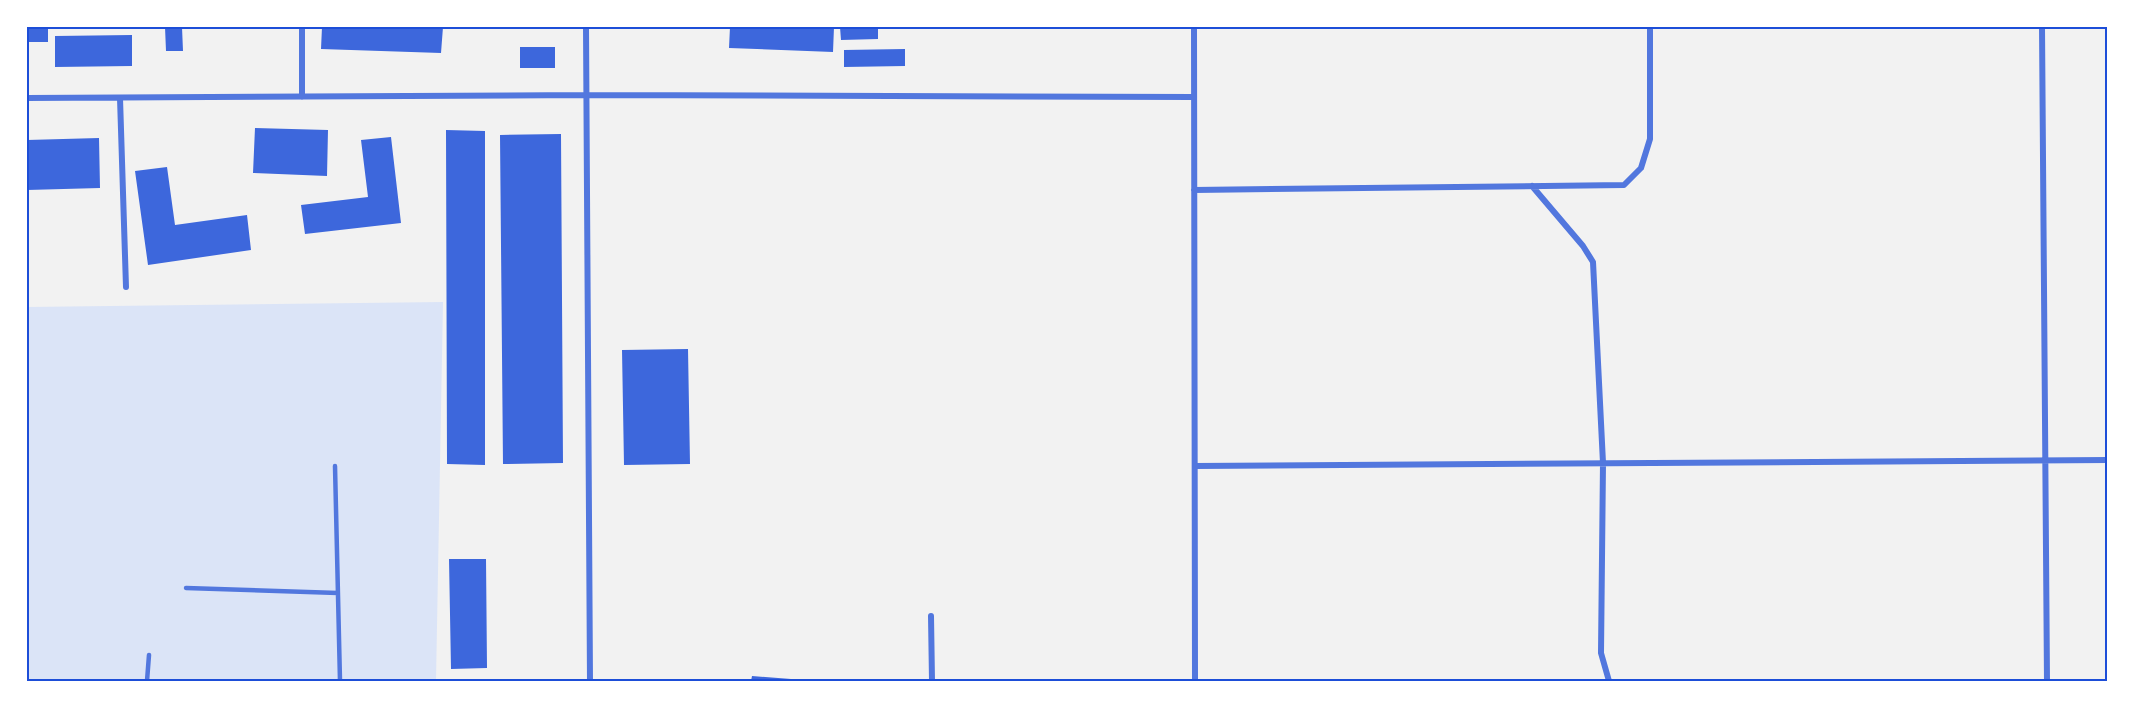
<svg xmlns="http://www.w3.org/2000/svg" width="2135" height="708" font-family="Lora,serif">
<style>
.green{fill:#dbe4f7}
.building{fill:#3d67dc}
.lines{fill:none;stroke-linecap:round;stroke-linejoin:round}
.service{stroke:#5277de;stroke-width:4.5}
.minor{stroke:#5277de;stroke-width:6}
.neatline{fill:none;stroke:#1d4ed8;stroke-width:2}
</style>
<rect width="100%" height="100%" fill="#f2f2f2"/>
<path class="green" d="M443,302L436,681H27V307Z"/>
<path class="building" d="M27,27H48V42H27Z
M165,27H182L183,51H166Z
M322,27H443L441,53L321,49Z
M730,27H834L833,52L729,48Z
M840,27H878V39L841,40Z
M132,35V66L55,67V36Z
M520,47H555V68H520Z
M905,49V66L844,67V50Z
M255,128L328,130L327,176L253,173Z
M446,130L485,131V465L447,464Z
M561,134L563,463L503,464L500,135Z
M391,137L401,223L305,234L301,205L368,197L361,140Z
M99,138L100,188L27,190V140Z
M167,167L175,225L247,215L251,250L148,265L135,171Z
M688,349L690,464L624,465L622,350Z
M449,559H486L487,668L451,669Z
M752,676L791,679V681H751Z"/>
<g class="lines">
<path class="service" d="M335,466L340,681
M186,588L338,593
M147,681L149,655"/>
<path class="minor" d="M302,27V97
M586,27L590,681
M1194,27L1195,681
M2042,27L2047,681
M27,98L587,95L1194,97
M120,98L126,287
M1532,186L1583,246L1593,262L1603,463L1601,653L1609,681
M1194,190L1624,185L1641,168L1650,139V27
M1195,466L2108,460
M931,616L932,681"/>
</g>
<rect width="2135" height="708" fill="none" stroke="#ffffff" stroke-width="57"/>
<rect x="28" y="28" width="2078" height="652" class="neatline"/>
</svg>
